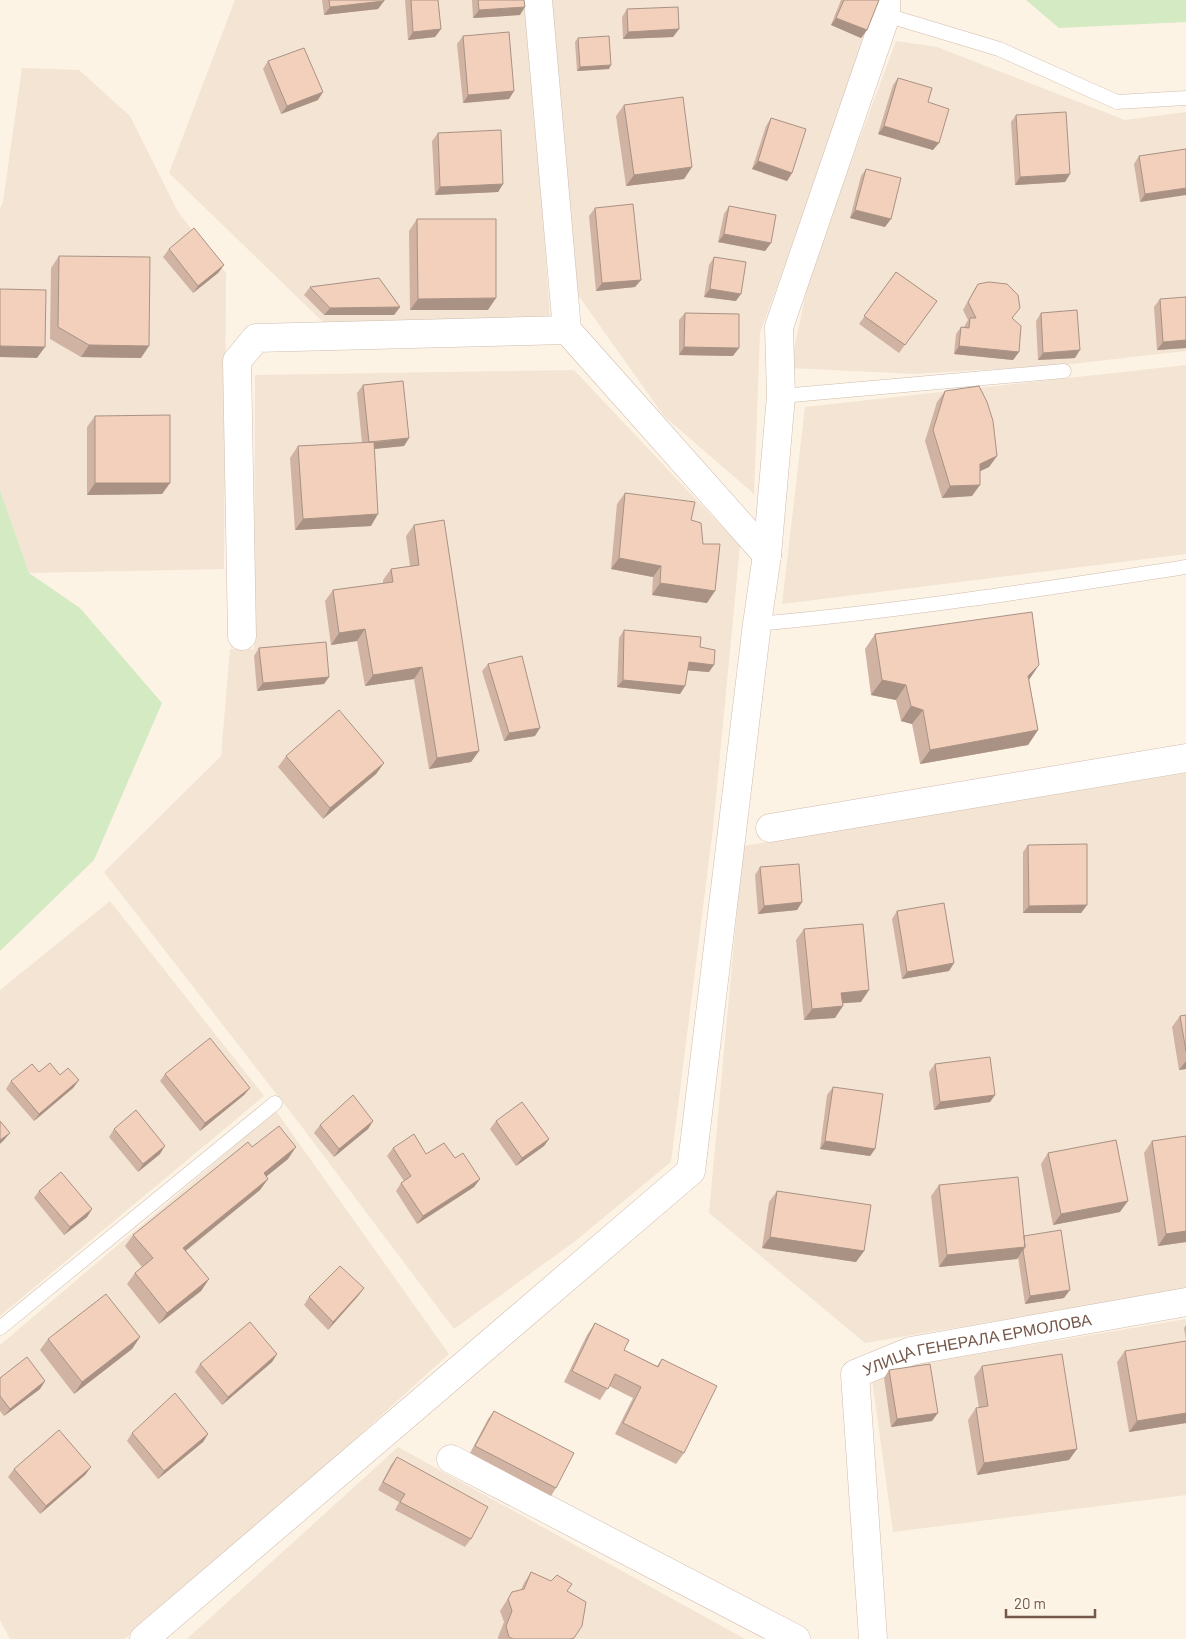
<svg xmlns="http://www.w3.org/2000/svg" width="1186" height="1639" font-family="Barlow,sans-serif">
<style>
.residential{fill:#f4e4d3}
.green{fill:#d4eac3}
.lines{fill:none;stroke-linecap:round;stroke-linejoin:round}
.lane-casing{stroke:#d0bcae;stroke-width:15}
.street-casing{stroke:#d0bcae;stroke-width:29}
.lane{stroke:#fff;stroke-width:14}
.street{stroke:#fff;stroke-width:28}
.wall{fill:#d0b3a2}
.shaded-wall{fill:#a99284}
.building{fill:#f2d0bc;stroke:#a99284}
.labels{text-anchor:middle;stroke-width:4;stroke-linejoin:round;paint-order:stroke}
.street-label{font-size:16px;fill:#75584a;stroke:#fff7eb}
</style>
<rect width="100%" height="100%" fill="#fcf3e5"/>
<path class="residential" d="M235,0H528L550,319L323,322L169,173Z
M552,0H880V5L760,333L754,494L664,416L573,288Z
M896,41L937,47L1125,120L1186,112V351L1062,365L914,374L790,368L811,269Z
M22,68L79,70L130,116L178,212L226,273L224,569L29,573L0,490V208L3,202Z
M1186,365V554L782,604L805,407Z
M574,370L740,546L713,828L671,1162L574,1242L454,1329L302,1127L104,872L221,756L230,649H254L255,375Z
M1186,773V1289L865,1343L709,1213L743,846Z
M110,901L264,1096L0,1316V990Z
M276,1111L449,1354L246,1538L125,1639H10L0,1620V1345Z
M1186,1319V1495L893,1532L871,1372Z
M398,1447L745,1639H187Z"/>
<path class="green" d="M1026,0H1186V22L1059,28Z
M0,490L29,573L80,608L162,703L94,860L0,951Z"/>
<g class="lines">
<defs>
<path id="lane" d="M886,15L999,49L1117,102L1186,98
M781,396L1064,371
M757,624C901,611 1043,589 1186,567
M0,1328L275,1103"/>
<g id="street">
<path d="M538,0L567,330"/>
<path d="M242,636L237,361L256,338L567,330L767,555"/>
<path d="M770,828L1186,758"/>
<path d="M451,1459L796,1639"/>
<path d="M144,1639L691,1171L757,624L767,555L781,396L779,327L886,15V0"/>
<path id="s1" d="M873,1639L855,1374L911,1351L1186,1302"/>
</g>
</defs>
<use href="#lane" class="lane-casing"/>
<use href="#street" class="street-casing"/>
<use href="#lane" class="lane"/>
<use href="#street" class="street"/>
</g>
<path class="wall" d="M322,0H384V1L378,9L324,15Z
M405,0H438L441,29L435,37L408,40Z
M472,0H524L520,15L473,18Z
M841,0H879L867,30L861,38L831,25Z
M627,9L679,29L673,37L623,39L622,17Z
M463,36L514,91L509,99L463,103L457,44Z
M578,38L609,69L577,71L575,42Z
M268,61L318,100L281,114L263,69Z
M898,78L928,102L933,150L878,134L893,85Z
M624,105L692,167L684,179L626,186L616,116Z
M1016,115L1070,174L1065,182L1015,185L1011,122Z
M771,118L792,173L787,181L752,169L766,126Z
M438,133L503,184L498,192L435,195L432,141Z
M1186,149L1140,202L1134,164L1139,156Z
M866,169L885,227L850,218L861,176Z
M729,206L771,243L765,251L718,242L724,214Z
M595,208L641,280L635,287L596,291L589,216Z
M417,219L488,310H410L409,231Z
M169,249L224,265L218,273L193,293L163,257Z
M59,256L141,358L81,357L50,339L51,268Z
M714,257L736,301L704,297L709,265Z
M896,272L937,301L899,353L859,324Z
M978,284L1012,318L1019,352L1013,360L954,354L956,334L961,327H964L968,320L963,310L973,292Z
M310,287L400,307L394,315H324L304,295Z
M1160,299L1186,348L1157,350L1154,307Z
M685,313L733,356L679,355V320Z
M1041,313L1075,358L1038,360L1036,321Z
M363,385L409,438L404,446L375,449L371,526L295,530L290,458L298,446L362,443L357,393Z
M945,391L997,456L989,467L980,471L972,496L942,498L925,441L937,402Z
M95,416L170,483L162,494L87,495V427Z
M625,493L691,520L707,603L652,595L653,577L611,569L617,504Z
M414,525L479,751L471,762L429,769L414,679L365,686L357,641L331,645L325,601L333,590L383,583V580L391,569L410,566L406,536Z
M624,630L700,647L709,672L687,670L685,686L680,694L617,687L619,638Z
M875,634L1029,680L1038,730L1028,745L920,764L912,724L901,721L896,700L871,695L865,649Z
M259,648L329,677L324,684L257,691L254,656Z
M488,664L535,736L504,741L482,671Z
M286,756L384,763L376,774L323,819L278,767Z
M1028,845L1087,905L1081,913H1023V852Z
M760,867L802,902L797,910L758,914L755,875Z
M897,911L954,963L949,971L902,979L892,919Z
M804,929L861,1002L842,1003L835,1018L804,1020L796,940Z
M1186,1015V1069L1179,1070L1172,1027L1180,1016Z
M935,1064L995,1095L990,1102L934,1110L929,1072Z
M39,1072L60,1075L79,1080L73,1088L34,1121L6,1089L11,1081Z
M165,1074L250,1088L244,1095L200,1131L160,1081Z
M833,1087L875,1149L870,1156L820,1149L827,1095Z
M373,1121L368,1129L334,1157L314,1133L320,1125Z
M496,1121L549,1139L544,1146L516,1166L490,1129Z
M114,1129L160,1154L138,1172L109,1137Z
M1152,1141L1186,1242L1158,1246L1144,1153Z
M252,1147L288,1159L266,1176L268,1179L260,1190L186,1251L209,1279L201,1291L159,1324L127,1284L135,1273L142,1267L125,1246L133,1235Z
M393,1148L426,1154L480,1179L474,1187L417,1224L396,1191L401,1183L404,1181L387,1156Z
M1048,1153L1120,1212L1053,1225L1041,1164Z
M939,1185L1024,1236L1064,1298L1025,1304L1018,1257L1017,1259L939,1267L931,1196Z
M39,1191L92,1209L87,1217L64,1235L34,1198Z
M777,1191L864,1251L856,1262L762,1248L769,1202Z
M364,1288L358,1296L328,1330L304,1305L309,1297Z
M595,1323L624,1350L657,1366L662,1359L684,1453L676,1464L615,1434L633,1398L609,1386L600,1400L564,1382L587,1335Z
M1186,1325V1340L1184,1328Z
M140,1337L132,1349L74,1394L40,1350L48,1339Z
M1186,1341V1423L1129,1432L1117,1362L1125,1351Z
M277,1354L272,1362L222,1405L195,1372L200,1364Z
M982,1366L1069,1460L977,1475L968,1420L976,1408H979L974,1377Z
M889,1370L932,1421L891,1427L884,1378Z
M0,1378L45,1381L40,1389L4,1416L0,1411Z
M494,1411L556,1488L551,1496L470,1453L488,1419Z
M132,1433L208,1434L203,1442L158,1479L127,1441Z
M397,1457L471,1539L465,1547L395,1510L399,1502L378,1490L391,1465Z
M91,1467L85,1475L40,1514L8,1477L14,1469Z
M531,1572L567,1591L582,1626L573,1639H498V1637L504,1622L500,1611L512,1592L521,1590L524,1583Z"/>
<path class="shaded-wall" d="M384,1L378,9L324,15L330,7Z
M525,7L520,15L473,18L479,10Z
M836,18L867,30L861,38L831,25Z
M441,29L435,37L408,40L413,32Z
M679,29L673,37L623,39L628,32Z
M611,65L609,69L577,71L580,67Z
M514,91L509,99L463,103L468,95Z
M323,92L318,100L281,114L287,106Z
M884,126L939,143L933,150L878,134Z
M758,161L792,173L787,181L752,169Z
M692,167L684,179L626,186L634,175Z
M1070,174L1065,182L1015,185L1020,177Z
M503,184L498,192L435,195L440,187Z
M1186,188V195L1140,202L1145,194Z
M855,210L891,219L885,227L850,218Z
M724,234L771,243L765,251L718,242Z
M224,265L218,273L193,293L198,286Z
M641,280L635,287L596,291L602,283Z
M710,289L741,294L736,301L704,297Z
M496,298L488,310H410L418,299Z
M400,307L394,315H324L330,308Z
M1186,340V348L1157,350L1163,342Z
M89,345L149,346L141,358L81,357Z
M0,346L45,347L37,358L0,357Z
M959,346L1019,352L1013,360L954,354Z
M684,347L739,348L733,356L679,355Z
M1080,350L1075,358L1038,360L1043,353Z
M409,438L404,446L363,450L369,443Z
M997,456L989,467L972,475L980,464Z
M95,483H170L162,494L87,495Z
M980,485L972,496L942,498L950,486Z
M378,514L371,526L295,530L303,519Z
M619,558L661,566L653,577L611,569Z
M660,583L715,591L707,603L652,595Z
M365,629L357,641L331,645L339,633Z
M689,662L714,665L709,672L683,670Z
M1039,665L1029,680L1028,676Z
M422,667L414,679L365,686L373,675Z
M329,677L324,684L257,691L263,683Z
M623,680L685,686L680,694L617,687Z
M882,680L906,685L896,700L871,695Z
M911,706L923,710L912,724L901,721Z
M540,728L535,736L504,741L509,733Z
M1038,730L1028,745L920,764L930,750Z
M479,751L471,762L429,769L437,758Z
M384,763L376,774L323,819L330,808Z
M802,902L797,910L758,914L764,906Z
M1087,905L1081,913H1023L1029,906Z
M954,963L949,971L902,979L907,972Z
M869,990L861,1002L833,1004L841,993Z
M843,1006L835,1018L804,1020L812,1009Z
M1186,1061V1069L1179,1070Z
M79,1080L73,1088L34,1121L39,1114Z
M250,1088L244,1095L200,1131L205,1123Z
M995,1095L990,1102L934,1110L940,1102Z
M373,1121L368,1129L334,1157L339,1149Z
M10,1133L4,1140L0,1144V1140Z
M549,1139L544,1146L516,1166L522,1158Z
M825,1141L875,1149L870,1156L820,1149Z
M165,1146L160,1154L138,1172L143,1164Z
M296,1147L288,1159L256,1185L264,1173Z
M268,1179L260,1190L175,1259L183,1248Z
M480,1179L474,1187L417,1224L423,1216Z
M1128,1201L1120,1212L1053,1225L1061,1214Z
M92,1209L87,1217L64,1235L70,1227Z
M1186,1231V1242L1158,1246L1166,1234Z
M770,1237L864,1251L856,1262L762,1248Z
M1025,1247L1017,1259L939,1267L947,1255Z
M209,1279L201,1291L159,1324L167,1313Z
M364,1288L358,1296L328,1330L333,1322Z
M1070,1290L1064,1298L1025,1304L1030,1296Z
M140,1337L132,1349L74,1394L82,1382Z
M277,1354L272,1362L222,1405L228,1397Z
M45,1381L40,1389L4,1416L10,1409Z
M938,1413L932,1421L891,1427L897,1419Z
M1186,1413V1423L1129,1432L1137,1421Z
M208,1434L203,1442L158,1479L164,1471Z
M1077,1449L1069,1460L977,1475L984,1463Z
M91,1467L85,1475L40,1514L46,1506Z"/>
<path class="building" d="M329,0H384V1L330,7Z
M411,0H438L441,29L413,32Z
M478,0H524L525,7L479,10Z
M844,0H879L867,30L836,18Z
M678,7L679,29L628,32L627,9Z
M509,32L514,91L468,95L463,36Z
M609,36L611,65L580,67L578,38Z
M304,48L323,92L287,106L268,61Z
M898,78L932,88L928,102L949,109L939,143L884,126Z
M683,97L692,167L634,175L624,105Z
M1066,112L1070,174L1020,177L1016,115Z
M771,118L806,129L792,173L758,161Z
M501,130L503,184L440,187L438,133Z
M1186,149V188L1145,194L1139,156Z
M866,169L901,178L891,219L855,210Z
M633,204L641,280L602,283L595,208Z
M729,206L776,215L771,243L724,234Z
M417,219H496V298L418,299Z
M194,228L224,265L198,286L169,249Z
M59,256L150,257L149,346L89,345L58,327Z
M714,257L746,262L741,294L710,289Z
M896,272L937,301L905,345L864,316Z
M379,278L400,307L330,308L310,287Z
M989,282L1007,284L1018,295L1020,308L1012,318L1021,326L1019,352L959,346L961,327L969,328L970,318H976L968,302L978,284Z
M0,289L46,290L45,347L0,346Z
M1186,297V340L1163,342L1160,299Z
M1077,310L1080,350L1043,353L1041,313Z
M685,313L739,314V348L684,347Z
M403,381L409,438L369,442L363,385Z
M979,386L987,402L993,421L997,456L980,464V485L950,486L933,430L945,391Z
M170,415V483H95V416Z
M374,442L378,514L303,519L298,446Z
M625,493L695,502L691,520L701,523L703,544H720L715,591L660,583L661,566L619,558Z
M444,520L479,751L437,758L422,667L373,675L365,629L339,633L333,590L393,582L391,569L419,565L414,525Z
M1032,612L1039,665L1028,676L1038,730L930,750L923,710L911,706L906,685L882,680L875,634Z
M624,630L701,637L700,647L715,650L714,665L689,662L685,686L623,680Z
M326,642L329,677L263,683L259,648Z
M522,656L540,728L509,733L488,664Z
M339,710L384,763L330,808L286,756Z
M1087,844V905L1029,906L1028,845Z
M799,864L802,902L764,906L760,867Z
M944,903L954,963L907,972L897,911Z
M863,924L869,990L841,993L843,1006L812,1009L804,929Z
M1186,1015V1051L1180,1016Z
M210,1038L250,1088L205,1123L165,1074Z
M990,1057L995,1095L940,1102L935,1064Z
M50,1063L60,1075L68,1068L79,1080L39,1114L11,1081L32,1064L39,1072Z
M833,1087L883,1094L875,1149L825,1141Z
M353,1095L373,1121L339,1149L320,1125Z
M522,1102L549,1139L522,1158L496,1121Z
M136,1110L165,1146L143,1164L114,1129Z
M0,1121L10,1133L0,1140Z
M279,1126L296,1147L264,1173L268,1179L183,1248L209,1279L167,1313L135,1273L153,1258L133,1235L248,1142L252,1147Z
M414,1134L426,1154L444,1143L455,1158L463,1153L480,1179L423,1216L401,1183L411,1176L393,1148Z
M1186,1136V1231L1166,1234L1152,1141Z
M1116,1140L1128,1201L1061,1214L1048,1153Z
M61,1172L92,1209L70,1227L39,1191Z
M1018,1177L1025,1247L947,1255L939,1185Z
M777,1191L871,1205L864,1251L770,1237Z
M1061,1230L1070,1290L1030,1296L1023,1250L1025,1247L1024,1236Z
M340,1266L364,1288L333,1322L309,1297Z
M106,1294L140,1337L82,1382L48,1339Z
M250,1322L277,1354L228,1397L200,1364Z
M595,1323L629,1340L624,1350L658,1367L662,1359L717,1386L684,1453L623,1423L641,1387L615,1374L608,1389L572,1371Z
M1186,1341V1413L1137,1421L1125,1351Z
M1062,1354L1077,1449L984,1463L976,1408L988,1406L982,1366Z
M27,1357L45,1381L10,1409L0,1396V1378Z
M930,1364L938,1413L897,1419L889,1370Z
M175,1393L208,1434L164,1471L132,1433Z
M494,1411L574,1453L556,1488L475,1446Z
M59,1430L91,1467L46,1506L14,1469Z
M397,1457L488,1507L471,1539L400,1502L405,1494L383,1482Z
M531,1572L551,1581L557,1575L572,1584L567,1591L586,1602L582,1626L574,1638L570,1639H513L509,1637L506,1626L512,1611L508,1599L512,1592L524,1589Z"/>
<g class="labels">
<g class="street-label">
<text dy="6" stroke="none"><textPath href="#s1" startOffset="392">УЛИЦА ГЕНЕРАЛА ЕРМОЛОВА</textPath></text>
</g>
</g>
<path d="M1006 1609v8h89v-8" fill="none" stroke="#75584a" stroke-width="2.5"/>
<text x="1014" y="1609" font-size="15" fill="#75584a" stroke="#fff7eb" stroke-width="4" paint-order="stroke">20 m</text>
</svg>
